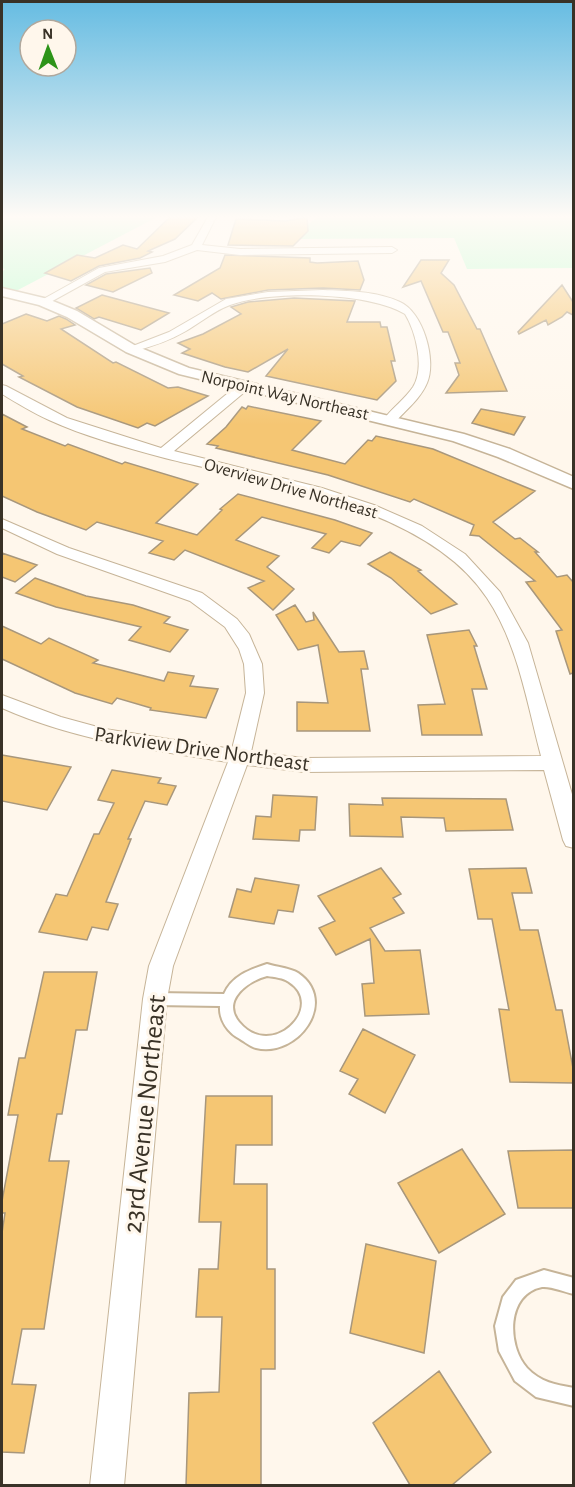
<svg xmlns="http://www.w3.org/2000/svg" width="575" height="1487" font-family="'Alegreya Sans',sans-serif">
<style>
.green{fill:#b4fecc}
.building{fill:#f5c673;stroke:#a8977c;stroke-width:1.5}
.lines{fill:none;stroke-linecap:round;stroke-linejoin:round}
.service-casing{stroke:#c6b498;stroke-width:4}
.minor-casing{stroke:#c6b498;stroke-width:2}
.tertiary-casing{stroke:#c6b498;stroke-width:3}
.service{fill:#fff;fill-rule:evenodd}
.minor{fill:#fff;fill-rule:evenodd}
.tertiary{fill:#fff;fill-rule:evenodd}
.labels{text-anchor:middle;stroke-width:6;stroke-linejoin:round;paint-order:stroke}
.far-street-label{font-size:18px;fill:#393227;stroke:#fff7ec}
.street-label{font-size:22px;fill:#393227;stroke:#fff7ec}
.near-street-label{font-size:27px;fill:#393227;stroke:#fff7ec}
</style>
<rect width="100%" height="100%" fill="#fff7ec"/>
<path class="green" d="M2,217H157L16,291L2,288V272L5,269L2,268Z
M317,217H573V268L467,269L454,238L291,239Z"/>
<path class="building" d="M170,217H198L175,239L148,251L152,252L140,258L99,266L71,281L45,273L77,255L95,258L123,245L137,249Z
M307,217L308,231L293,246L228,245L236,219L286,221Z
M225,255L310,258V262L317,263L358,261L364,280L360,290L323,288L268,290L221,299L212,293L198,301L174,295L220,268Z
M421,260H449L441,273L454,285L477,329H480L507,391L446,393L459,375L455,363H460L448,332H443L421,281L403,287Z
M150,268L152,273L113,292L86,285L106,274Z
M562,285L573,302V315L567,312L562,317L548,325L546,320L519,334L518,332Z
M102,295L169,313L141,330L99,317L94,319L76,308Z
M294,298L355,301L347,322H380L381,327H387L395,361H391L396,381L377,400L266,376L288,349L248,372L225,367L182,353L190,349L178,343L203,334L241,314L231,307L248,302Z
M26,314L47,321L59,316L66,319L75,325L61,329L113,363L116,362L168,388L178,387L208,396L155,426L147,423L138,428L77,407L19,377L23,376L2,364V324Z
M248,406L321,421L292,450L345,464L368,440L372,441L376,436L433,449L535,491L493,522L515,539L520,538L538,552H535L557,577L567,575L573,582V673L570,674L556,631L562,630L526,582L535,581L479,536L470,535L474,525L414,499L410,502L328,475L216,448L218,446L207,444L226,427L242,407L246,409Z
M481,409L525,417L514,435L472,423Z
M2,414L27,427L22,429L65,446L68,444L122,464L125,462L198,484L156,523L197,535L222,510L220,509L238,494L335,520L372,533L360,546L341,541L329,553L312,548L326,534L262,517L236,540L279,556L267,567L294,589L273,610L248,588L264,581L185,550L174,560L149,553L163,541L97,522L86,530L37,512L2,496Z
M390,552L421,570L418,571L457,604L431,614L391,578L368,564Z
M2,553L37,565L15,582L2,577Z
M35,578L86,596L133,605L170,617L164,623L188,630L170,652L129,640L141,627L56,607L16,593Z
M295,605L306,622L314,620L313,612L339,652L364,651L368,669H361L370,731H297V702L328,703L318,645L298,650L276,615Z
M2,626L41,644L49,638L98,660L93,663L164,681L168,672L194,676L190,686L218,689L206,718L150,710L151,708L117,698L112,704L75,693L2,659Z
M469,630L477,646H474L487,689H472L482,735H422L418,705L445,704L427,635Z
M2,755L71,767L47,810L2,801Z
M112,770L161,778L158,783L176,786L167,805L145,801L128,839H131L106,902L118,904L108,930L92,927L87,940L39,932L56,894L67,896L94,834H99L114,803L98,800Z
M273,795L317,797L315,830H300L299,841L253,839L256,816L271,817Z
M382,798L506,799L513,830L446,831L444,818L401,817L403,837L350,836L349,804L383,805Z
M381,868L401,894L393,898L404,913L370,928L385,951L420,950L429,1014L365,1016L362,984L374,983L370,939L336,955L319,928L335,921L318,896Z
M526,868L532,893H512L520,930H538L556,1010H562L573,1068V1083L510,1082L499,1009L509,1010L492,919H478L469,869Z
M255,878L299,885L293,912L278,910L274,924L229,917L237,889L251,892Z
M44,972H97L87,1030H76L62,1114H57L49,1161H69L44,1329H22L12,1384L36,1385L24,1453L2,1452V1233L5,1213H2V1201L18,1115H8L19,1058H25Z
M363,1029L415,1055L385,1113L349,1094L358,1079L340,1071Z
M206,1096H272V1145H236L234,1184H267V1269H275V1369H261V1485H186L189,1393L219,1392L222,1317H196L199,1269H218L221,1222H199Z
M462,1149L505,1214L439,1253L398,1183Z
M573,1150V1208H518L508,1151Z
M366,1244L436,1261L424,1353L350,1333Z
M439,1371L491,1452L452,1485H410L373,1423Z"/>
<g class="lines">
<defs>
<path id="service" d="M267,964C276,967 290,968 298,973C339,1001 298,1058 256,1048C251,1047 245,1042 240,1039C228,1033 219,1020 220,1006L155,1005L150,1003L148,999L150,995L155,993L224,994C232,976 249,970 267,964ZM267,976C274,977 284,978 289,982C327,1006 272,1062 239,1022C221,1000 248,981 267,976Z
M544,1270L574,1278V1294C564,1292 551,1286 542,1287C506,1294 507,1346 527,1368C540,1382 556,1385 574,1388V1406L536,1397L515,1381L499,1351L495,1326L503,1297L516,1280Z"/>
<path id="minor" d="M208,217H216L202,245L240,249L392,247L397,250L392,253L240,255L197,250L165,262L105,272L47,304L38,302L99,268L163,256L192,245Z
M323,290C348,291 377,291 400,302C423,312 437,360 427,383C421,398 406,410 395,422H385L384,419C392,408 405,399 413,387C425,368 416,332 405,314C369,292 270,290 230,305C214,311 201,322 186,331C169,341 151,347 131,352L125,349L169,332L226,299L268,292Z
M243,383L249,387L247,390L174,451L322,488L374,505L422,526L465,554L500,592L528,643L574,801V848L566,846L563,840L544,770L304,772L247,765L173,966L167,999L124,1486H90L143,999L149,966L228,762C150,750 74,740 2,708V695L61,717L105,729L232,749L246,693L244,664L239,649L225,627L190,601L57,554L2,528V519L69,548L202,593L237,619L249,634L262,664L264,693L251,752L304,758L541,756C527,703 518,644 487,598C426,505 261,483 161,457C124,447 84,436 49,420C33,413 17,403 2,394V385L6,386L67,418L161,448L239,384Z"/>
<path id="tertiary" d="M2,288L48,299L77,311L136,346L189,368L464,434L510,449L574,477V489L498,457L453,441L179,374L126,352L67,317L39,305L2,296Z"/>
</defs>
<use href="#service" class="service-casing"/>
<use href="#minor" class="minor-casing"/>
<use href="#tertiary" class="tertiary-casing"/>
<use href="#service" class="service"/>
<use href="#minor" class="minor"/>
<use href="#tertiary" class="tertiary"/>
</g>
<linearGradient id="sky" x2="0" y2="1"><stop stop-color="#66bce2"/><stop offset="0.51" stop-color="#fffbf6"/><stop offset="1" stop-color="#fffbf6" stop-opacity="0"/></linearGradient>
<rect width="575" height="425" fill="url(#sky)"/>
<g class="labels">
<g class="far-street-label">
<text transform="translate(285 395) rotate(13)" y="6">Norpoint Way Northeast</text>
<text transform="translate(291 488) rotate(16)" y="6">Overview Drive Northeast</text>
</g>
<g class="street-label">
<text transform="translate(202 748) rotate(8)" y="8">Parkview Drive Northeast</text>
</g>
<g class="near-street-label">
<text transform="translate(144 1114) rotate(-84)" y="9">23rd Avenue Northeast</text>
</g>
</g>
<rect width="575" height="1487" fill="none" stroke="#393227" stroke-width="6"/>
<g transform="translate(48 48) rotate(359)"><circle r="28" fill="#fff7ec" stroke="#b0a89d" stroke-width="1.5"/>
<path d="M0-4.5L10 22L0 15L-10 22Z" fill="#2d9419"/>
<text y="-9" font-size="16" font-weight="bold" text-anchor="middle" fill="#393227">N</text>
</g>
</svg>
